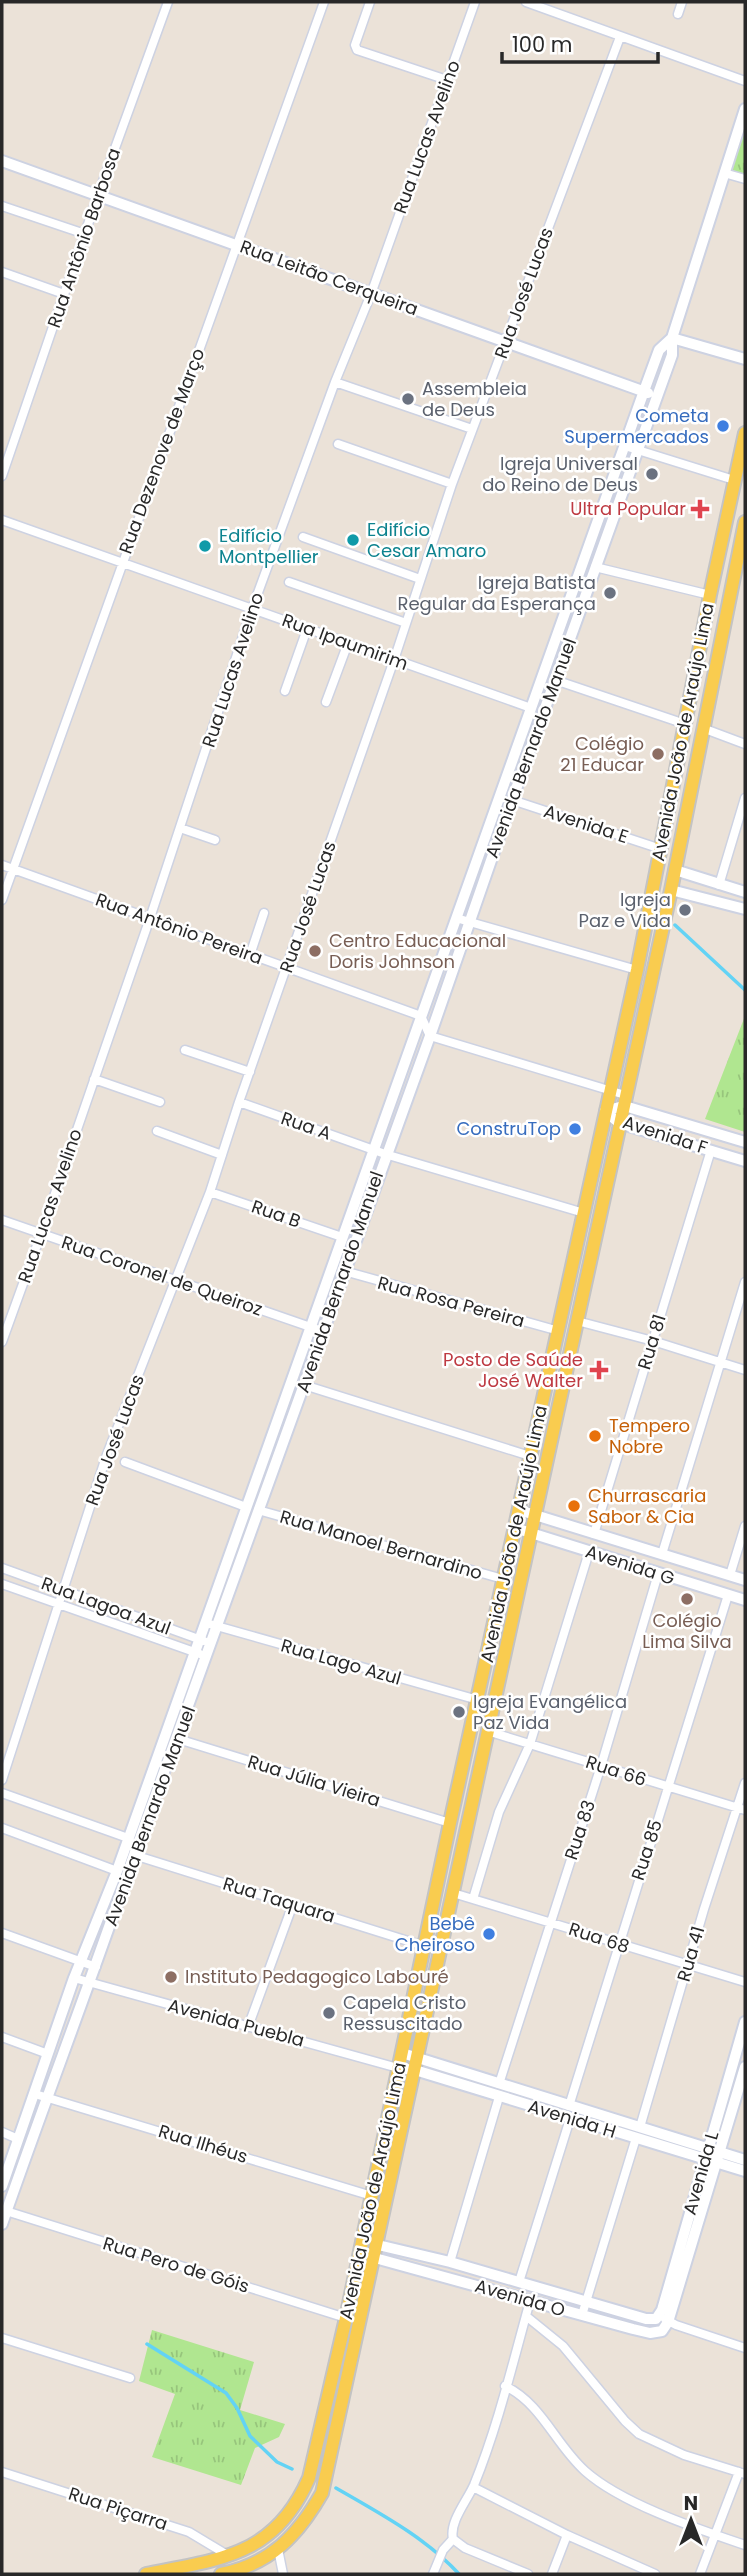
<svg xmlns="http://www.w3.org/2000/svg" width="747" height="2576" font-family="Poppins,sans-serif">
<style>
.grass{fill:url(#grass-tufts)}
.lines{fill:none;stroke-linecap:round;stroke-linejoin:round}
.stream{stroke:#63d3f5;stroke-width:3.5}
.street-casing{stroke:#cdd2e2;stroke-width:11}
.secondary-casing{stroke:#cdd2e2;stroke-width:14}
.primary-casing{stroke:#c3c3c3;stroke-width:16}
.street{stroke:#fff;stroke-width:8}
.secondary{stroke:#fff;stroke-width:10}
.primary{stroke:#f9cc4f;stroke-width:12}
.worship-dot{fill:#6b7280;stroke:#fff;stroke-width:2.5}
.shop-dot{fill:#3f7fe0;stroke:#fff;stroke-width:2.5}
.health-dot{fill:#e0444e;stroke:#fff;stroke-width:2.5}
.culture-dot{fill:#0f9aa8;stroke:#fff;stroke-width:2.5}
.education-dot{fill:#8d6e63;stroke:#fff;stroke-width:2.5}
.food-dot{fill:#e8710a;stroke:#fff;stroke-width:2.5}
.labels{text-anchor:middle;stroke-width:5;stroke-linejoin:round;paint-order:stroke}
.street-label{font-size:18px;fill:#282828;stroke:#fff}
.worship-label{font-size:18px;fill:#5b616d;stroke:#fff;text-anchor:start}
.shop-label{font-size:18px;fill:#366cbe;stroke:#fff;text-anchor:end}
.health-label{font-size:18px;fill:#be3a42;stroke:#fff;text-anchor:end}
.culture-label{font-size:18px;fill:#0d838f;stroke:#fff;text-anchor:start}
.education-label{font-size:18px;fill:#785e54;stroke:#fff;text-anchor:start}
.food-label{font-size:18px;fill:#c56008;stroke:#fff;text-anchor:start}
</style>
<defs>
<pattern id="grass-tufts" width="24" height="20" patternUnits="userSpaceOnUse" patternTransform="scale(1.75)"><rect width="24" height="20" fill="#b0e690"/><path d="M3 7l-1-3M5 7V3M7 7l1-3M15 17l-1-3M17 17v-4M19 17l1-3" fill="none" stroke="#97c57c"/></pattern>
</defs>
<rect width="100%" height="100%" fill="#ebe2d8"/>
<path class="grass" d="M745,131V178L733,175L731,170Z
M745,1016V1132L705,1119Z
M152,2330L254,2362L240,2410L285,2424L279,2437L255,2448L241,2485L152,2457L175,2394L139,2381Z"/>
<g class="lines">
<path class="stream" d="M675,925L745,990
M147,2344L226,2393L237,2408L250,2436L277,2462L292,2469
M336,2488C379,2513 425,2537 459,2574"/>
<defs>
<path id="street" d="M370,2L355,45L357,50L447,80
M526,2L745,81
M678,14L682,2
M724,173L745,179
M2,206L85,234
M2,272L64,294
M335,382L472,429
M338,444L452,484
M625,446L734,480
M2,476L98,195L168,2
M2,520L531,708
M303,537L420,579
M595,567L710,595
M289,582L406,623
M555,680L685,724
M285,691L307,629
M326,702L348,643
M705,729L745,744
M512,800L661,849
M180,828L215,840
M2,865L421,1016L430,1036L625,1095
M719,885L745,798
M2,900L324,2
M456,918L637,970
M250,955L264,913
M185,1050L250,1072
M94,1079L160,1102
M239,1102L385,1154L584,1213
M157,1131L222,1155
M210,1192L342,1237
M2,1220L322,1331
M344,1271L559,1331
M577,1321L653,1341L745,1370
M2,1342L41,1234L150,918L252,609L335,382L371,294L475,2
M304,1385L530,1456
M125,1462L246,1507
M258,1510L503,1579
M594,1534L711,1150
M662,1554L745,1282
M2,1568L204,1641
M730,1575L745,1526
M2,1584L200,1654
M206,1623L478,1700
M487,1731L745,1810
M178,1739L450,1823
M2,1780L106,1457L210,1192L239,1102L394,660L452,484L620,37
M2,1793L128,1838
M2,1828L117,1871
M134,1855L424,1946
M453,1893L745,1982
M473,1899L499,1812L530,1744L589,1552
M2,1933L96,1967
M74,1978L398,2068
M248,2027L293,1904
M2,2037L48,2054
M499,2084L601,1766L658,1574
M35,2094L372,2196
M569,2106L728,1595
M640,2127L704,1909L745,1783
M2,2132L18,2139
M6,2211L346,2318
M450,2262L499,2097
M519,2282L570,2119
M582,2315L636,2138
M526,2316L563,2346L625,2421L639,2434L684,2455L745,2474
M665,2319L676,2325L745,2348
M2,2338L130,2378
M505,2386C542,2404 555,2444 585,2471C622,2504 698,2529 745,2545
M2,2472L189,2532L229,2556
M473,2487L567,2535L655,2574
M453,2539C449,2522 467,2501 474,2485C498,2426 513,2362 530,2301
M453,2539L465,2548L528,2574
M278,2549L283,2574
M433,2574L443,2550L453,2539
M552,2574L567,2535
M700,2574L739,2472"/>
<path id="secondary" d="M2,161L648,393
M672,338L745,359
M675,870L745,892
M671,890L745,909
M605,1111L619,1123L745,1161
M605,1111L623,1106L628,1107L745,1142
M519,1510L745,1580
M515,1528L745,1600
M402,2053L745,2160
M398,2068L415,2070L745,2171
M2,2186L74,1978L117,1871L195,1652L644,391L659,350L672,338
M2,2224C45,2100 92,1979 134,1855L430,1036L512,800L672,355V338L745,109
M378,2245L450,2262L646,2319H656L662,2310L745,2022
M375,2258L633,2329L650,2333L662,2331L668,2322L745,2067"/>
<path id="primary" d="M146,2574C221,2559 275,2556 309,2478L346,2318L450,1823L637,970L710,595L745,433
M221,2574C271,2564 298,2535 322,2493L671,890L745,522"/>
</defs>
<use href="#street" class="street-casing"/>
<use href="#secondary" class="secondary-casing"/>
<use href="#primary" class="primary-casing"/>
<use href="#street" class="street"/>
<use href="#secondary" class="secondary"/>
<use href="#primary" class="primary"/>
</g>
<g class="worship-dot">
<circle cx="408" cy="399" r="7"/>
<circle cx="652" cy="474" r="7"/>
<circle cx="610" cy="593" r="7"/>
<circle cx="685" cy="910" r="7"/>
<circle cx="459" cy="1712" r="7"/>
<circle cx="329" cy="2013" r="7"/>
</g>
<g class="shop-dot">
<circle cx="723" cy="426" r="7"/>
<circle cx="575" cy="1129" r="7"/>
<circle cx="489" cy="1934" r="7"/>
</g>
<g class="health-dot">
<path d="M696.5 498.5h7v7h7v7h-7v7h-7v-7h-7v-7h7z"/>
<path d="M595.5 1359.5h7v7h7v7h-7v7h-7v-7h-7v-7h7z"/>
</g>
<g class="culture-dot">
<circle cx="353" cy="540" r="7"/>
<circle cx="205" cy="546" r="7"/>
</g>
<g class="education-dot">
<circle cx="658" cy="754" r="7"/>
<circle cx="315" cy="951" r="7"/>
<circle cx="687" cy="1599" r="7"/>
<circle cx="171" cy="1977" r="7"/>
</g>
<g class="food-dot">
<circle cx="595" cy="1436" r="7"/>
<circle cx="574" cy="1506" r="7"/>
</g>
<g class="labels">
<g class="street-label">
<text transform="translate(427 137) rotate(-70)" y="6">Rua Lucas Avelino</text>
<text transform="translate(84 238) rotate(-71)" y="6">Rua Antônio Barbosa</text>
<text transform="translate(329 278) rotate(20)" y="6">Rua Leitão Cerqueira</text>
<text transform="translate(524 293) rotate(-70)" y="6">Rua José Lucas</text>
<text transform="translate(162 451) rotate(-70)" y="6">Rua Dezenove de Março</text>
<text transform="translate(345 642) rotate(20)" y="6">Rua Ipaumirim</text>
<text transform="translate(233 670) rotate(-72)" y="6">Rua Lucas Avelino</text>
<text transform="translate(683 732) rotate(-79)" y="6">Avenida João de Araújo Lima</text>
<text transform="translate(531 748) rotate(-70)" y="6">Avenida Bernardo Manuel</text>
<text transform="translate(586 824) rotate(18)" y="6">Avenida E</text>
<text transform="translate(308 907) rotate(-71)" y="6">Rua José Lucas</text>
<text transform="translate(179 929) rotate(20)" y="6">Rua Antônio Pereira</text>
<text transform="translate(306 1126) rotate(19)" y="6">Rua A</text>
<text transform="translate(665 1135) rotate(18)" y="6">Avenida F</text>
<text transform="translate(50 1206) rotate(-71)" y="6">Rua Lucas Avelino</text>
<text transform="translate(276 1214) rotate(19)" y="6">Rua B</text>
<text transform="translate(162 1276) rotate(19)" y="6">Rua Coronel de Queiroz</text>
<text transform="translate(340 1282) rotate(-71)" y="6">Avenida Bernardo Manuel</text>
<text transform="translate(451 1302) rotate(15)" y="6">Rua Rosa Pereira</text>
<text transform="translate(652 1342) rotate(-73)" y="6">Rua 81</text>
<text transform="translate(115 1440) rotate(-70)" y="6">Rua José Lucas</text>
<text transform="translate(514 1534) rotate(-78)" y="6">Avenida João de Araújo Lima</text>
<text transform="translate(381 1545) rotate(16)" y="6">Rua Manoel Bernardino</text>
<text transform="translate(630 1565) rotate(18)" y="6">Avenida G</text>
<text transform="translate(106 1606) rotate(20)" y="6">Rua Lagoa Azul</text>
<text transform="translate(341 1662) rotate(16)" y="6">Rua Lago Azul</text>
<text transform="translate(616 1771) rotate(18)" y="6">Rua 66</text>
<text transform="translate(314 1781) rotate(17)" y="6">Rua Júlia Vieira</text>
<text transform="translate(150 1816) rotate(-70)" y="6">Avenida Bernardo Manuel</text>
<text transform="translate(580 1830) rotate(-72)" y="6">Rua 83</text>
<text transform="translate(647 1850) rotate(-72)" y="6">Rua 85</text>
<text transform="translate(279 1900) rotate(17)" y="6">Rua Taquara</text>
<text transform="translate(599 1938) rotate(18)" y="6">Rua 68</text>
<text transform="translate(691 1954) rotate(-74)" y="6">Rua 41</text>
<text transform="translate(236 2023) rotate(15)" y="6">Avenida Puebla</text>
<text transform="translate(572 2119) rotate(17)" y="6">Avenida H</text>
<text transform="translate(203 2144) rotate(17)" y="6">Rua Ilhéus</text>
<text transform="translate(701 2173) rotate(-74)" y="6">Avenida L</text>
<text transform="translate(373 2191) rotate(-78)" y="6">Avenida João de Araújo Lima</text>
<text transform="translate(176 2265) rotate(17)" y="6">Rua Pero de Góis</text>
<text transform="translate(520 2298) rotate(16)" y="6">Avenida O</text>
<text transform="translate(118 2509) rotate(18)" y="6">Rua Piçarra</text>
</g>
<g class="worship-label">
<text x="422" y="395">Assembleia<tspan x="422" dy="21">de Deus</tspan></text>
<text x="638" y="470" text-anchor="end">Igreja Universal<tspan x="638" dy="21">do Reino de Deus</tspan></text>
<text x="596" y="589" text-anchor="end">Igreja Batista<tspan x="596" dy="21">Regular da Esperança</tspan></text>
<text x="671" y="906" text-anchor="end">Igreja<tspan x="671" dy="21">Paz e Vida</tspan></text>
<text x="473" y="1708">Igreja Evangélica<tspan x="473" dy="21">Paz Vida</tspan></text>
<text x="343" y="2009">Capela Cristo<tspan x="343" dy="21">Ressuscitado</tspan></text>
</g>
<g class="shop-label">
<text x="709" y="422">Cometa<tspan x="709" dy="21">Supermercados</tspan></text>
<text x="561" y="1135">ConstruTop</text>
<text x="475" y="1930">Bebê<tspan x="475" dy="21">Cheiroso</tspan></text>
</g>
<g class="health-label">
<text x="686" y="515">Ultra Popular</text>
<text x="583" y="1366">Posto de Saúde<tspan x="583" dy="21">José Walter</tspan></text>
</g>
<g class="culture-label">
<text x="367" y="536">Edifício<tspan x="367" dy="21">Cesar Amaro</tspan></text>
<text x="219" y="542">Edifício<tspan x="219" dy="21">Montpellier</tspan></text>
</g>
<g class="education-label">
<text x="644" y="750" text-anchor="end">Colégio<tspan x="644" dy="21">21 Educar</tspan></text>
<text x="329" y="947">Centro Educacional<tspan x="329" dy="21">Doris Johnson</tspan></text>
<text x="687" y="1627" text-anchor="middle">Colégio<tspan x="687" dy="21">Lima Silva</tspan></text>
<text x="185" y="1983">Instituto Pedagogico Labouré</text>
</g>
<g class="food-label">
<text x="609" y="1432">Tempero<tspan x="609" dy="21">Nobre</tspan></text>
<text x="588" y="1502">Churrascaria<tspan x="588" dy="21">Sabor &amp; Cia</tspan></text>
</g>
</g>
<rect width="747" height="2576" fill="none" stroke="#282828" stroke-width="7"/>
<g transform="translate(691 2520)" stroke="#ffffff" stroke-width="5" paint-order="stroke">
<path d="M0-5L12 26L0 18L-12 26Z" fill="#282828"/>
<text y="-10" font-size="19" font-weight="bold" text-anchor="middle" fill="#282828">N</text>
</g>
<path d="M502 52v10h156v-10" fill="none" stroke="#282828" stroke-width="3.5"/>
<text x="512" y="52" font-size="21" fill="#282828" stroke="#ffffff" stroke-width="5" paint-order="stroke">100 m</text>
</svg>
